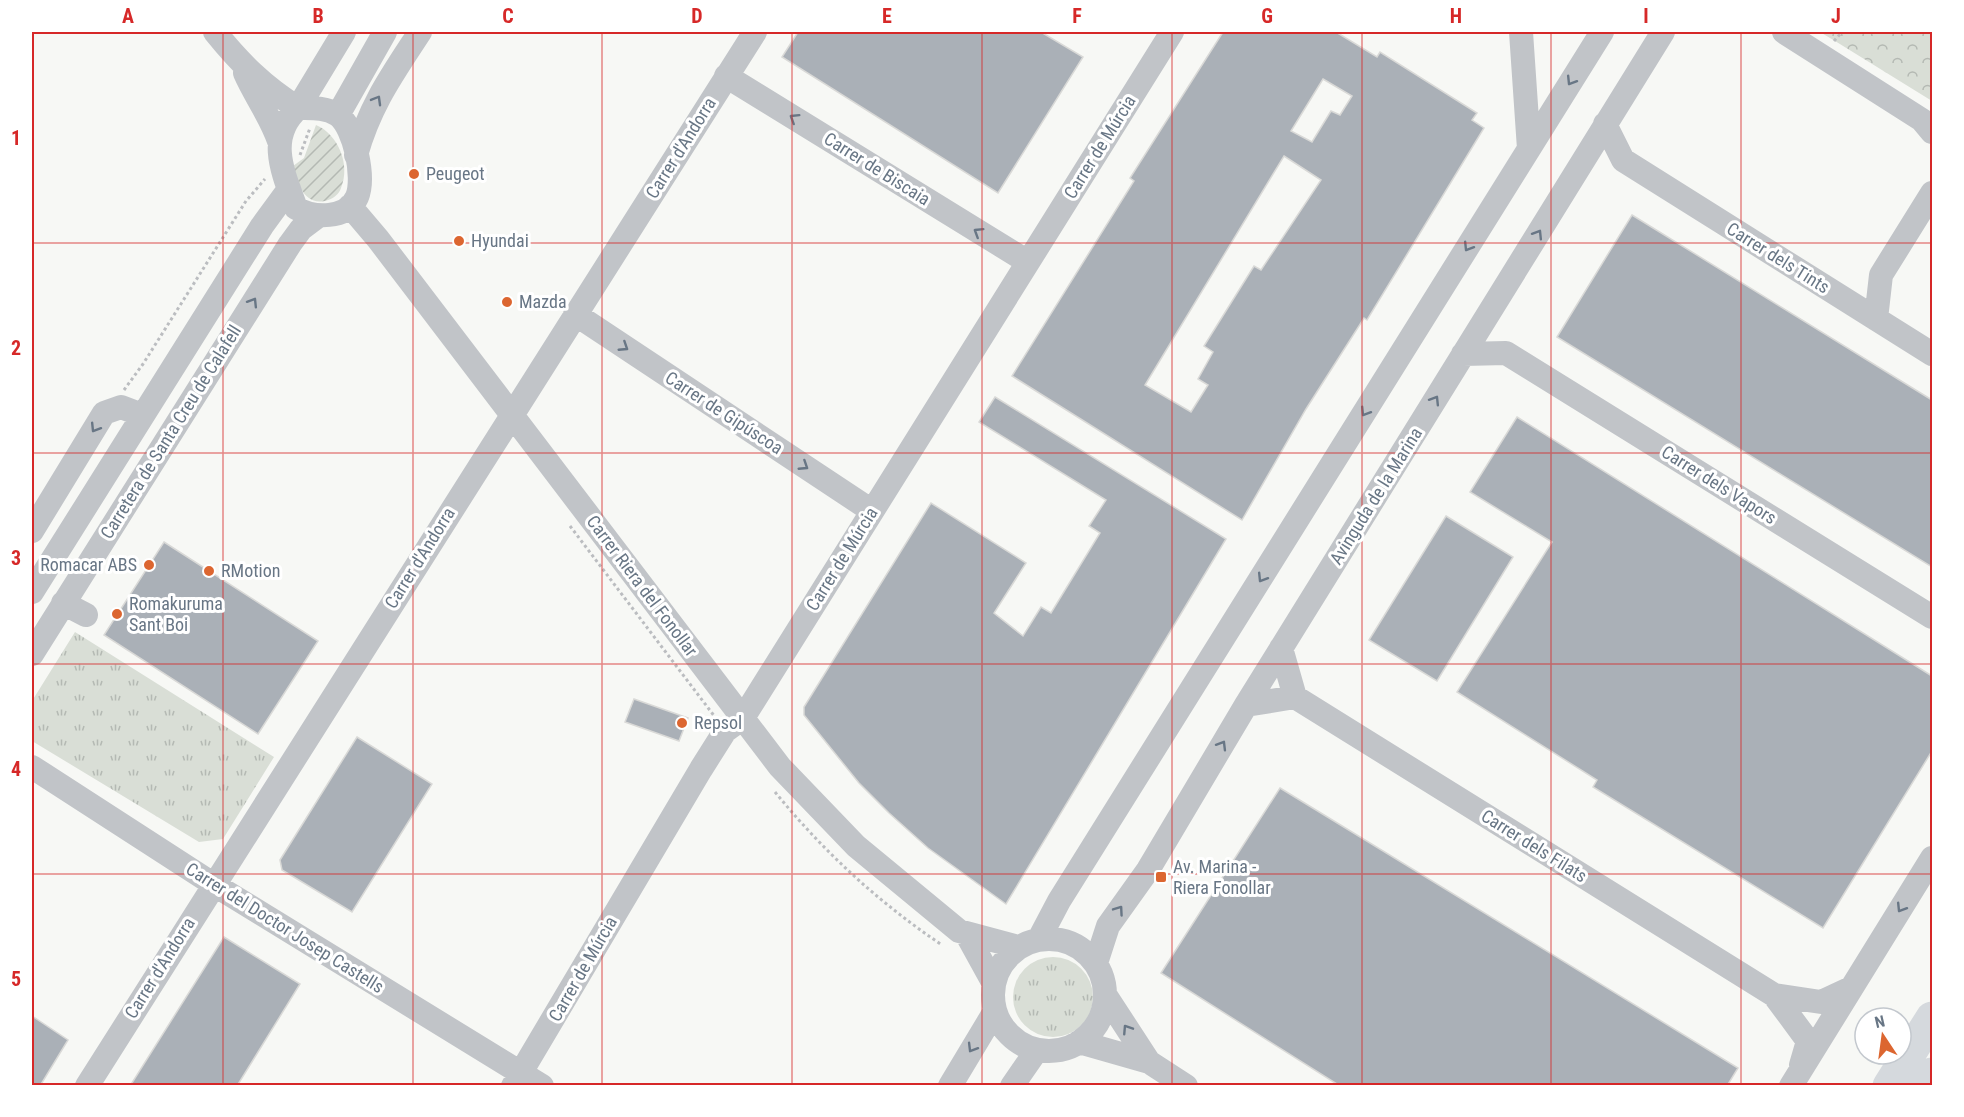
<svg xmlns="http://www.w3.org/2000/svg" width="1964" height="1117" font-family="'Roboto Condensed',sans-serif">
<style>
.grass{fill:url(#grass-tufts)}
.park{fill:url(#park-crowns)}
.garden{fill:url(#garden-furrows)}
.building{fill:#aab0b7;stroke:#d9d9d7;stroke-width:1.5;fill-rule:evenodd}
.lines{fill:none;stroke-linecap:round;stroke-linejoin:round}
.path{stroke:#bbbdc0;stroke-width:3;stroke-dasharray:3 3;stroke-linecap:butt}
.minor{stroke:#c1c4c8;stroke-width:24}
.highway{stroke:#d5d9dd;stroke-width:33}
.oneway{stroke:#687685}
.grid{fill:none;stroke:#d62828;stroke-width:1.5;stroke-opacity:0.55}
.poi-dot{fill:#dc6630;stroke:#fff;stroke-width:2}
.labels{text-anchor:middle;stroke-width:6;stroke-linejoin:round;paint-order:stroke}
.street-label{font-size:18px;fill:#687685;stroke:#fff}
.poi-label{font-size:18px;fill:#687685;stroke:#fff;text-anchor:start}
.neatline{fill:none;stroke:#d62828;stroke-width:2}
.grid-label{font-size:20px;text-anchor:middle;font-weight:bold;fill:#d62828}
</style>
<defs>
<pattern id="grass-tufts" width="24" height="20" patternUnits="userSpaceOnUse" patternTransform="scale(1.5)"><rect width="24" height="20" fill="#d9ded6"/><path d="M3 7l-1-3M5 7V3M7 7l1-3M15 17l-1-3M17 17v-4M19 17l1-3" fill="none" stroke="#b4b9b3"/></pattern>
<pattern id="park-crowns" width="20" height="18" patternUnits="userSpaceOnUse" patternTransform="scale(1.5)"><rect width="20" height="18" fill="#d9ded6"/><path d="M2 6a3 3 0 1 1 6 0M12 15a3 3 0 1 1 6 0" fill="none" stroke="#b4b9b3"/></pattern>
<pattern id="garden-furrows" width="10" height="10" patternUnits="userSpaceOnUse" patternTransform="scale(1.5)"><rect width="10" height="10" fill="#d9ded6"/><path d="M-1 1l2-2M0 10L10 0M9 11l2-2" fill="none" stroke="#b4b9b3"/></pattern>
</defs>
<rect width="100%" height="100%" fill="#f7f8f5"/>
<path class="grass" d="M75,632L274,757L223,839L199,842L32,741V701Z
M1013 997a40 40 0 1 1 80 0a40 40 0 1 1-80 0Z"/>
<path class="park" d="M1820,32H1932V101L1835,41Z"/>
<path class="garden" d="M316,125C338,134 351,165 341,188C339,194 334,198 328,200C305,208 297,183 293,166L304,158Z"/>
<path class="building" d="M798,32H1041L1083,57L998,193L782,57Z
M1223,32H1336L1377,57L1380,52L1477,113L1472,120L1484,128L1367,320L1364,318L1306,409L1242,520L1012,376L1134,181L1130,178ZM1323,79L1352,96L1340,115L1331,111L1312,142L1291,131ZM1284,156L1321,180L1261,270L1254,266L1204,346L1213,352L1198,379L1208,385L1191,412L1145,385Z
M1632,215L1932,400V567L1557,337Z
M995,397L1226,539L1006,904L928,848L889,813L859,783L804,715V707L931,503L1026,563L994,613L1023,636L1041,607L1051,613L1100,533L1089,526L1106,500L979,422Z
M1517,417L1932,676V751L1823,928L1593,787L1597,780L1457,692L1552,542L1470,492Z
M1446,516L1513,557L1437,681L1369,640Z
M164,542L318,641L258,734L104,635Z
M634,699L688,718L679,741L625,722Z
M357,737L432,784L352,912L282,870L280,860Z
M1280,788L1738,1068L1727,1086H1340L1161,973Z
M224,937L300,984L237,1086H130Z
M32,1016L68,1040L40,1086H32Z"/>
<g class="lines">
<path class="path" d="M1834,41L1842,32
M300,155L310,128
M124,390L143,364L246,201L265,179
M570,526L715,717
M775,792C824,852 878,902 942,945"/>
<path class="minor" d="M215,32C240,63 264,87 298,108L344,32
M1521,32L1529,149
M1784,32L1922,120L1932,132
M245,73C255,96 271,117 279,141
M726,76L1028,262
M298,108C312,108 326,107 338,115C355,128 365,178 357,197C347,220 313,218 296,208C283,173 266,137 298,108Z
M338,115L385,32
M1605,124L1623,160L1932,354
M356,155C370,105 392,75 420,32
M350,206L378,239L780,767L856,846L959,931L1018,947
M575,314L872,511
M1876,319L1881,275L1932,193
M1463,354L1506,353L1932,617
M32,531L104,413L121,407L142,415
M32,592L262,226L289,189
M63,603L86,615
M1281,648L1295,697
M32,654L290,244L301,229L317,217
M1246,705L1295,697L1774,995L1821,1002L1851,988
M32,767L213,884L542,1086
M967,935L994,984
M993 995a56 56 0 1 1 112 0a56 56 0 1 1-112 0Z
M1039,939L1059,901L1602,32
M1096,963L1108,926L1148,870L1246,705L1663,32
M1774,995L1808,1041L1801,1065
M1106,996L1149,1062
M1079,1042L1149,1062L1186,1086
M87,1086L755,32
M513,1086L701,769L725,731L743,718L1172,32
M950,1086L995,1011
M1012,1086L1037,1050
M1791,1086L1932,858"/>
<path class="highway" d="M1889,1086L1932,1018
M1925,1086L1932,1074"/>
</g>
<defs><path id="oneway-chevron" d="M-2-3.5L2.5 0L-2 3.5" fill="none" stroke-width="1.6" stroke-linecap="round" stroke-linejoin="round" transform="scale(1.5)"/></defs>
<g class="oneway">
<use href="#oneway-chevron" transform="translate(1571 81) rotate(122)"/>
<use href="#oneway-chevron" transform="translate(377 100) rotate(-60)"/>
<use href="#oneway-chevron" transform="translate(794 118) rotate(-148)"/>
<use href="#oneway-chevron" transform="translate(978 232) rotate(-148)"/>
<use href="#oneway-chevron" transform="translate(1538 234) rotate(-58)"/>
<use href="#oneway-chevron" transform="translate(1468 247) rotate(122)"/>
<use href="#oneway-chevron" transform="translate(253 302) rotate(-58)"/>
<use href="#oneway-chevron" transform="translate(624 347) rotate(33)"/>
<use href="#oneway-chevron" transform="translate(1435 400) rotate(-58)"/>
<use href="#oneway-chevron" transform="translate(1365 412) rotate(122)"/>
<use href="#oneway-chevron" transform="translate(95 428) rotate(122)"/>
<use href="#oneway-chevron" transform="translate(804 466) rotate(33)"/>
<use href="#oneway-chevron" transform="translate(1262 578) rotate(122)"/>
<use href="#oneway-chevron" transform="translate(1222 745) rotate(-59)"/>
<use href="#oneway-chevron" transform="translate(1901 908) rotate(122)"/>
<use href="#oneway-chevron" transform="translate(1119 910) rotate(-55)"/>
<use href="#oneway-chevron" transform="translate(1127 1029) rotate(-123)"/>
<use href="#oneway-chevron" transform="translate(972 1048) rotate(121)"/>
</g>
<path class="grid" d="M223,32V1086M413,32V1086M602,32V1086M792,32V1086M982,32V1086M1172,32V1086M1362,32V1086M1551,32V1086M1741,32V1086M32,243H1932M32,453H1932M32,664H1932M32,874H1932"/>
<g class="poi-dot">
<circle cx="414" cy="174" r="6"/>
<circle cx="459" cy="241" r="6"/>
<circle cx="507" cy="302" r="6"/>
<circle cx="149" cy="565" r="6"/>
<circle cx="209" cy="571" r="6"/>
<circle cx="117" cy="614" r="6"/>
<circle cx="682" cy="723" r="6"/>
<rect x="1155" y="871" width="12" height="12" rx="3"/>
</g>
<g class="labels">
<g class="street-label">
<text transform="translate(1100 147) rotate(-58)" y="6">Carrer de Múrcia</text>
<text transform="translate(681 148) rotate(-58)" y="6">Carrer d'Andorra</text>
<text transform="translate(877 169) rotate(32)" y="6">Carrer de Biscaia</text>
<text transform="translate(1778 258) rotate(32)" y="6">Carrer dels Tints</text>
<text transform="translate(724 413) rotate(33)" y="6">Carrer de Gipúscoa</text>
<text transform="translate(171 432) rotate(-58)" y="6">Carretera de Santa Creu de Calafell</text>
<text transform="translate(1719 485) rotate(32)" y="6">Carrer dels Vapors</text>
<text transform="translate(1376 496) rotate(-58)" y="6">Avinguda de la Marina</text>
<text transform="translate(420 558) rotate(-58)" y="6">Carrer d'Andorra</text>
<text transform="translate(842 559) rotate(-58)" y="6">Carrer de Múrcia</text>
<text transform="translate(642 586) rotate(53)" y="6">Carrer Riera del Fonollar</text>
<text transform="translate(1534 846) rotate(32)" y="6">Carrer dels Filats</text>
<text transform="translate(285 928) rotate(32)" y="6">Carrer del Doctor Josep Castells</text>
<text transform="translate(160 968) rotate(-58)" y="6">Carrer d'Andorra</text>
<text transform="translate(583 969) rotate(-60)" y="6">Carrer de Múrcia</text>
</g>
<g class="poi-label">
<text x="426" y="180">Peugeot</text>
<text x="471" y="247">Hyundai</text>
<text x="519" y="308">Mazda</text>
<text x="137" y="571" text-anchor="end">Romacar ABS</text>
<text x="221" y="577">RMotion</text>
<text x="129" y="610">Romakuruma<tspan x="129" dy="21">Sant Boi</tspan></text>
<text x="694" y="729">Repsol</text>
<text x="1173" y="873">Av. Marina -<tspan x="1173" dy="21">Riera Fonollar</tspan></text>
</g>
</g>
<rect width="1964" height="1117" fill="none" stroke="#ffffff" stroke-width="66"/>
<g transform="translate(1883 1036) rotate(347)"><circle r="28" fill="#ffffff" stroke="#c3c8ce" stroke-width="1.5"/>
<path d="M0-4.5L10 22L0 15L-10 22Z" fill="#dc6630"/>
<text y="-9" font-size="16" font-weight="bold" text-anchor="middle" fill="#687685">N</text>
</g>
<rect x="33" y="33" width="1898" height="1051" class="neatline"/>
<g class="grid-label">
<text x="128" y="23">A</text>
<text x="318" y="23">B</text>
<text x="508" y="23">C</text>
<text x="697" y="23">D</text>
<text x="887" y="23">E</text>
<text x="1077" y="23">F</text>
<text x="1267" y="23">G</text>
<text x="1456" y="23">H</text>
<text x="1646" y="23">I</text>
<text x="1836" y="23">J</text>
<text x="16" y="145">1</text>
<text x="16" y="355">2</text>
<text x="16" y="565">3</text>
<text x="16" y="776">4</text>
<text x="16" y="986">5</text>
</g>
</svg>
